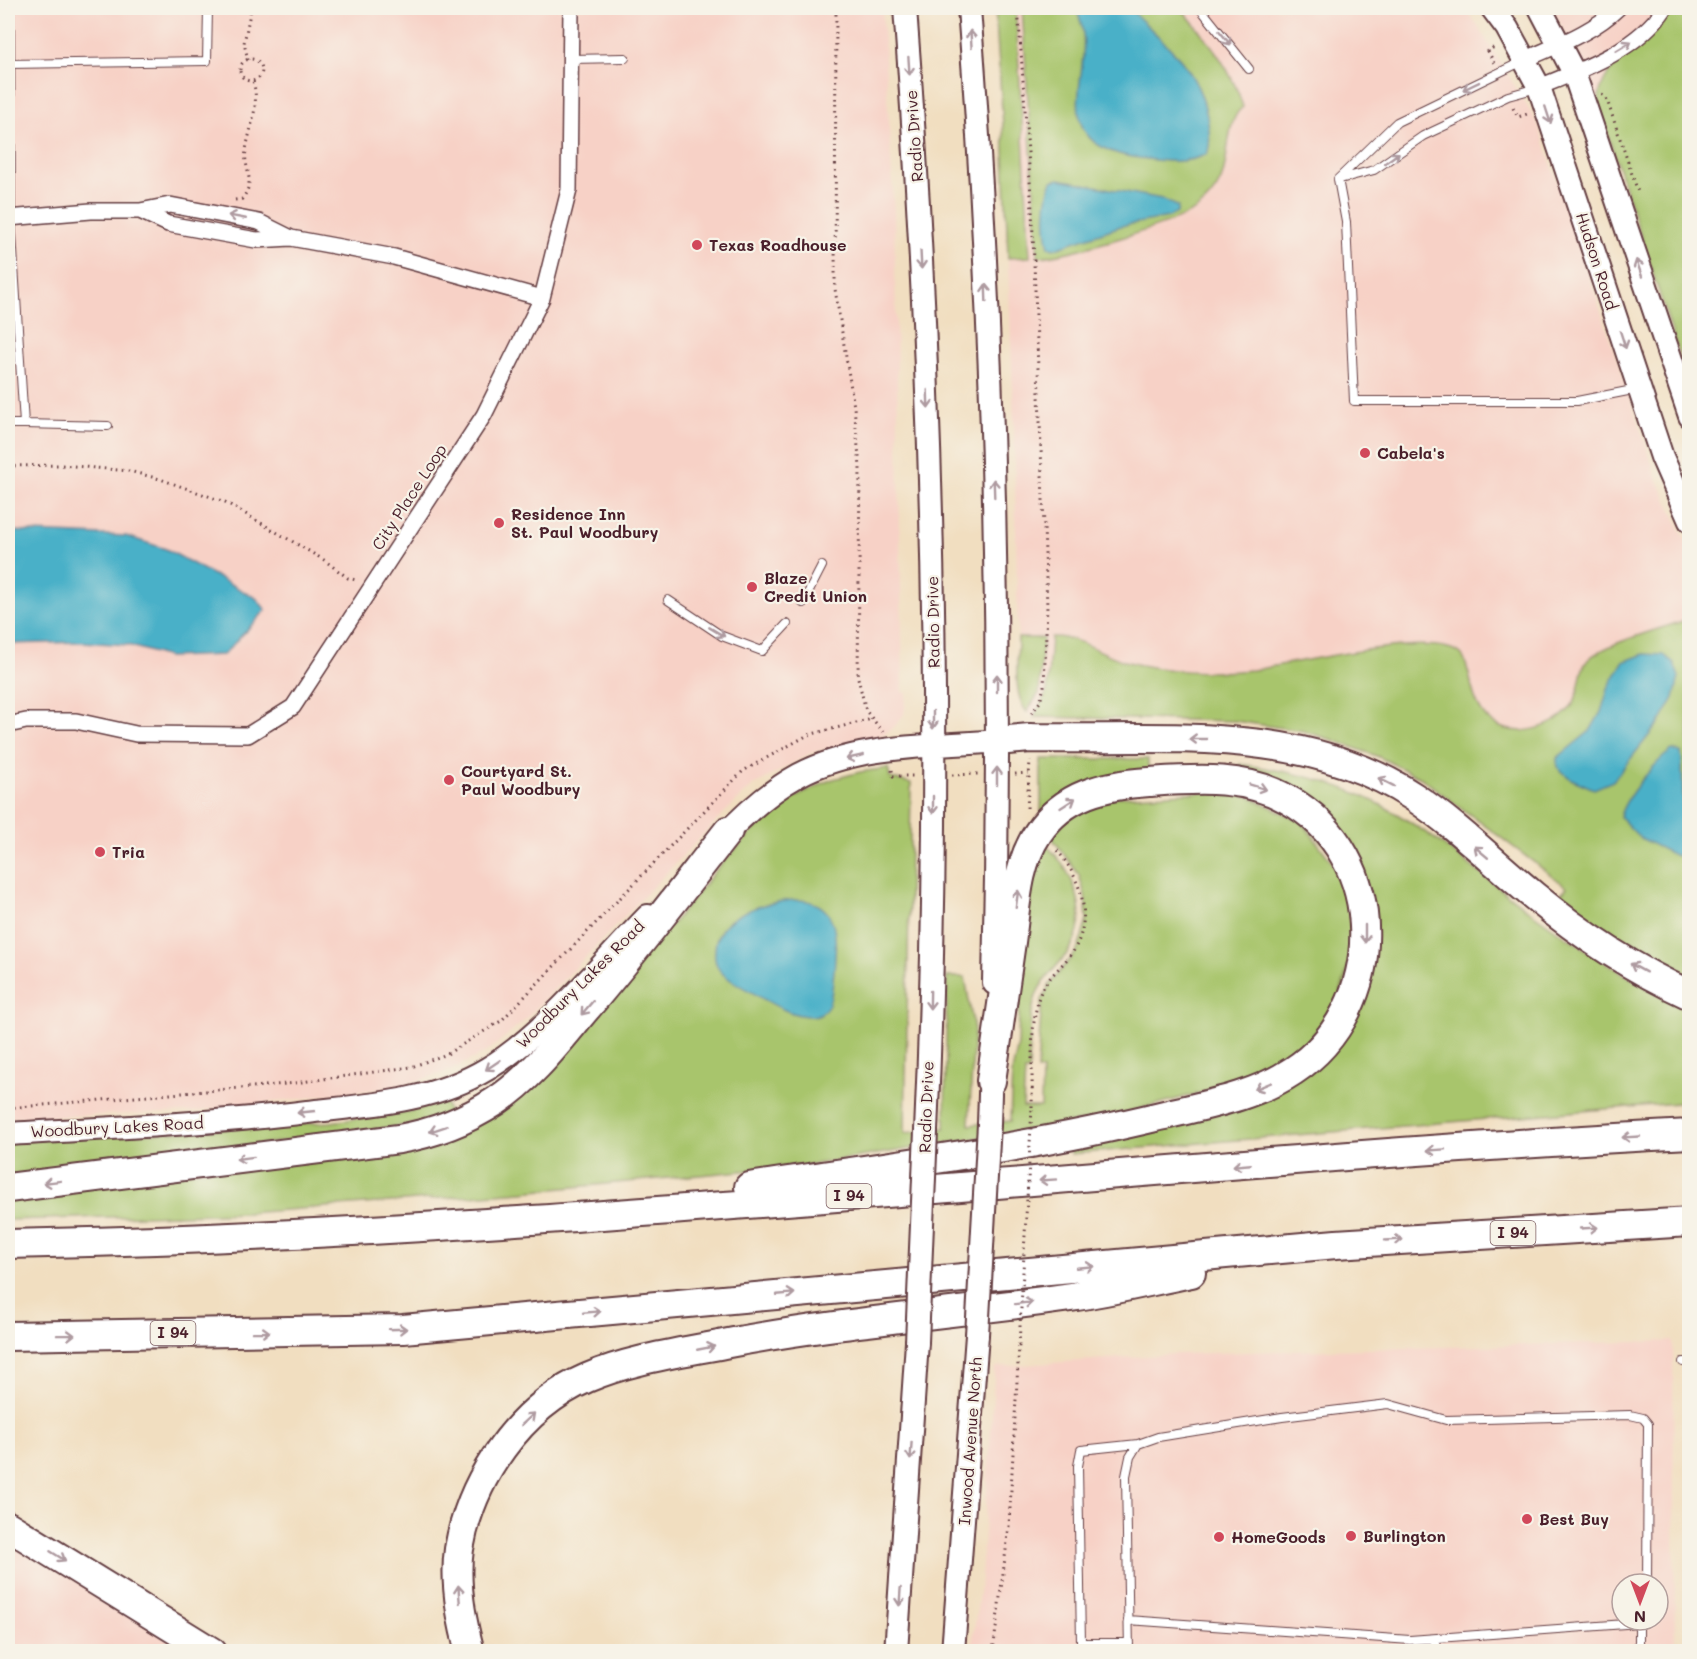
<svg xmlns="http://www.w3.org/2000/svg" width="1697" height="1659" font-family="Mali,sans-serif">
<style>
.built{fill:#f7d1c6;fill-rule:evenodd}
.green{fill:#a8c56c;stroke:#79724c;stroke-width:1.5}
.water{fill:#49b0c8;stroke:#4a687a;stroke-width:1.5}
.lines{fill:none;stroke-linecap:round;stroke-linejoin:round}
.lane-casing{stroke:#633c41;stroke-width:10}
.street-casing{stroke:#633c41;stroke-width:18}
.secondary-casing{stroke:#633c41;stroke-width:26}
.highway-casing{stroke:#633c41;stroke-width:32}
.path{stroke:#633c41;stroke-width:3;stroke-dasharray:1.5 4.5;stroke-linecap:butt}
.lane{stroke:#fff;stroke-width:8}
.street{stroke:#fff;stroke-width:15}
.secondary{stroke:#fff;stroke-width:22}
.highway{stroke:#fff;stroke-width:28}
.secondary-bridge-casing{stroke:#633c41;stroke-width:26;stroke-linecap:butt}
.path-bridge{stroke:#633c41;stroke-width:3;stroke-dasharray:1.5 4.5;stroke-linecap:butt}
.secondary-bridge{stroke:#fff;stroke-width:22}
.oneway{stroke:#ae9aa0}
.poi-dot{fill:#d1495b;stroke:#f7f3e8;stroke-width:2}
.labels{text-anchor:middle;stroke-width:4.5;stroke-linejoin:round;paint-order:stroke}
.shield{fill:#f7f3e8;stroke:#7e5f64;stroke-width:1.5}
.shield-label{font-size:15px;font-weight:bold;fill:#4a1f2b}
.street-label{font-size:16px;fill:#4a1f2b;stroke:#f7f3e8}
.poi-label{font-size:16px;font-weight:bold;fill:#4a1f2b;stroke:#f7f3e8;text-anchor:start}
</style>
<rect width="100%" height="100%" fill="#f7f3e8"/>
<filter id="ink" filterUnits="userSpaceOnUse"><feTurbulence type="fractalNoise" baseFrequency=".0167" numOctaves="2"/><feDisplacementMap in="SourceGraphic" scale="12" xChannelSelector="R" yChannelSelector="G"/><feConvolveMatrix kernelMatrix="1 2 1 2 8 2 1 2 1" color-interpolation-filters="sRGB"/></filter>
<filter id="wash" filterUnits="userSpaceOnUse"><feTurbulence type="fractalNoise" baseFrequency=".008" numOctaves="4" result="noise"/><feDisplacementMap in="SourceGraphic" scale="24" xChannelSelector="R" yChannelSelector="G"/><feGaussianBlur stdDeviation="1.35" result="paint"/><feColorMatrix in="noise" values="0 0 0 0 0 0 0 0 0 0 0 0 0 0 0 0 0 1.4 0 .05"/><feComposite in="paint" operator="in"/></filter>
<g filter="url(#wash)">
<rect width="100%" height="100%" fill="#f1dec0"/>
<path class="built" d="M8,8H882L894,213L903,692L907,693L904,714L894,727L883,735L811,753L753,786L723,814L522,1023L488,1051L449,1071L397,1087L192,1112L8,1118Z
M995,8H1464L1476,23L1538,124L1656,476L1689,548V980L1605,931L1572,908L1567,887L1435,787L1363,750L1303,731L1252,722L1218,720L1042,719L1034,717L1024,709L1019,694L1014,423L1003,125Z
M1551,8H1670L1641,43L1605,76L1599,91L1600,116L1579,58Z
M1673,1341L1675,1651L971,1652L981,1579L995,1367L1176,1354ZM1622,1584H1658V1620H1622Z
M8,1538L194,1651H8Z"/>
<path class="green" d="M995,8H1014L1016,16L1030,257L1008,258L1003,125Z
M1022,8H1181C1206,38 1232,68 1243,107C1225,120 1230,159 1221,180C1216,191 1207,202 1197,209C1174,225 1068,255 1038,257Z
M1670,8H1689V385L1598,104C1600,73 1618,63 1639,44C1651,33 1660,19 1670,8Z
M1689,619V980C1643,956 1600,929 1558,897L1567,887L1421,778L1379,757L1333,740L1303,731L1235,721L1034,717L1047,691L1051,637C1079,636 1099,653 1124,661C1164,672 1211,674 1252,670C1291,665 1436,628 1462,655C1472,673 1470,695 1482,712C1502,743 1555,732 1573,704C1581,691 1578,672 1587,661C1601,644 1667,627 1689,619Z
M1018,638H1043L1039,693L1027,712C1012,695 1018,660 1018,638Z
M1041,759H1148V773L1041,812Z
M1240,764C1290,771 1339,782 1383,806C1438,836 1484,878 1535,915C1580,947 1640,986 1689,1010V1102L1071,1154L1070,1147L1320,1062L1370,892L1254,771L1240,767Z
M888,768L890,778L911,783V787L905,1133L945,1128L947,977H965L974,1030L969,1125L1010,1121L1012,1072L1018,1045L1020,970L1029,891L1042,846H1047C1074,873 1092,914 1070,949C1060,965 1044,976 1037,993C1028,1017 1030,1046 1029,1071H1025L1023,1107H1041L1042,1070H1037L1042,1000L1050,984L1078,949L1087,920L1085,895L1079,875L1050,835L1071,816L1116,797L1203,792L1248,796L1302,822L1343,877L1354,943L1340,999L1302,1050L1248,1081L1103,1118L815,1164L522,1192L247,1213L8,1220V1197L450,1136L673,923L722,863L767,817L792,799L830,780L860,772Z
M445,1102L450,1115L423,1123L8,1177V1142L330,1122L403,1113Z"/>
<path class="water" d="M1075,8H1129C1165,44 1201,68 1208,123C1210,134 1211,144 1207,154C1185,165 1162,161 1139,158C1031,143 1107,62 1075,8Z
M1059,179L1162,199L1178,207L1177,213L1169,217L1121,226L1053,249L1049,247C1044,227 1044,200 1052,181Z
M8,531L126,536L166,549L256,598L266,610L223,655L168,657L128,645L83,642L8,644Z
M1644,654L1664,655L1674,663L1679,677L1674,698L1662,719L1613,781L1594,789L1571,779L1557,767V758L1590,731L1601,712L1609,686L1623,662Z
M1672,750L1681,752L1682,760L1684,847L1681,854L1676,856L1640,838L1620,817C1624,798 1656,761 1672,750Z
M792,900C840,898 837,936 834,972C832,984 833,998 827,1008C823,1013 818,1016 811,1016C792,1016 776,1006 760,997C748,989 731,983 721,972C716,967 714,958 715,951C715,914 764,903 792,900Z"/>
</g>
<g filter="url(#ink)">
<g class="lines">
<defs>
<path id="lane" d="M1200,8L1249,69
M570,59L625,58
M8,64L207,61L208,8
M1338,179L1346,222L1354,401H1577L1638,389
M1338,179L1397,122L1523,61
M1340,179L1374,170L1423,136L1508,96L1537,88
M8,424H24L11,218L10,8
M24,424L108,426
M668,600L722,636L762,651L787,624
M803,603L822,566
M1683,1362H1690
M1128,1620L1410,1640L1639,1623V1652
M1129,1643H1081L1078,1466L1081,1450L1138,1444
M1129,1652L1126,1476L1130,1457L1138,1444L1158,1437L1282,1417L1388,1404L1446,1420L1630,1415L1643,1418L1648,1424L1647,1584
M1435,1652V1640"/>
<path id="street" d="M1524,60C1557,45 1592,33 1618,8
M1539,87C1584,69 1637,50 1665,8
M140,211L168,224L256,240L291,238L394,257L542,298
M8,218L91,211H140L170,205L259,222L291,238
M8,725L26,721H76L136,734L248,735L293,707L484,415L542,298L569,190L571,8"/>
<path id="secondary" d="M905,8C933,381 943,756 926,1131
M969,8C994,332 1002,658 994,983
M1492,8L1507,28L1539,87L1662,457L1690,521
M1540,8L1574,73L1690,416
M718,842C742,816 768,792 799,775C857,744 933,747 997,741
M989,1124L991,1064
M8,1134C107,1128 208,1124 307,1112C369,1105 432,1102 487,1069C543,1036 601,964 648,916
M896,1652L917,1342
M953,1652L977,1335"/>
<path id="highway" d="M997,741L1030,738C1158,741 1300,722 1414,797C1456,825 1494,863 1533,895C1581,935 1633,969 1690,995
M749,1187C887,1166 1024,1149 1160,1116C1205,1105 1254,1097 1293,1071C1388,1009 1390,855 1287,799C1245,775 1196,779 1149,782C1105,785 1064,794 1038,833C1017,864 1016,905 1011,942C1004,988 998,1035 991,1081
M8,1188L399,1139C434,1133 467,1120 496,1101C532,1077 558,1042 585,1010C635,952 681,891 728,831
M8,1244C570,1234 1128,1163 1690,1134
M8,1336L403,1329L1336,1244L1690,1222
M8,1526L212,1652
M470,1652C461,1619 454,1583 459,1549C471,1478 520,1407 587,1378C633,1358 686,1352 734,1342C846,1321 959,1313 1071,1297C1111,1291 1151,1281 1191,1273"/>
</defs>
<use href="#lane" class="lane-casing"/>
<use href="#street" class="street-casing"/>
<use href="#secondary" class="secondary-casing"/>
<use href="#highway" class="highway-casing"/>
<path class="path" d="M836,8L835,289L854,407L860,467L858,678L866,711L883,732
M1018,8L1032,210L1047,606L1044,687L1040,702L1030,715
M240 70a11 11 0 1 1 22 0a11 11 0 1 1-22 0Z
M248,60L244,43L251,8
M1494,63L1488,51L1496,46
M1602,95L1606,97L1638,192
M1513,108L1518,117L1527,114
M235,200L242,199C257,180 243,169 246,150C250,126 260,105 253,81
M8,466L62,465L129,471L160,479L225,502L324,560L348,578L356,580
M892,770L893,776H916
M1015,774L1030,773
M952,775L979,774
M1027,808L1030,760
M1032,1107C1033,1072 1029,1031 1039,997C1045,979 1061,968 1072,953C1095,918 1081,877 1055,848
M8,1108L287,1084L411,1067L447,1054L501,1021L743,771L808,735L872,719
M993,1652L1009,1526L1019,1345"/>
<use href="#lane" class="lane"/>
<use href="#street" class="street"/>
<use href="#secondary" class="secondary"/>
<use href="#highway" class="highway"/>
<defs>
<path id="secondary-bridge" d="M977,1335L989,1124
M917,1342L926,1131"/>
</defs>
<use href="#secondary-bridge" class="secondary-bridge-casing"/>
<path class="path-bridge" d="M1019,1345L1032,1107"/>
<use href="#secondary-bridge" class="secondary-bridge"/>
</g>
<defs><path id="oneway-shaft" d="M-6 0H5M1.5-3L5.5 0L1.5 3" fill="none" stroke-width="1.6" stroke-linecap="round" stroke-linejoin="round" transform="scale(1.5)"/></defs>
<g class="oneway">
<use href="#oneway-shaft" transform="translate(1225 38) rotate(51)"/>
<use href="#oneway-shaft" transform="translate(971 39) rotate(-94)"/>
<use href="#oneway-shaft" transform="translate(1624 46) rotate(-31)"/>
<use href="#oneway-shaft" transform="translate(909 66) rotate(86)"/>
<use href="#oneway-shaft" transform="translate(1471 86) rotate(154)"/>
<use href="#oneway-shaft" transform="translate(1548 115) rotate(72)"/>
<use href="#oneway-shaft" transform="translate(1392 158) rotate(-36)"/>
<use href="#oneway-shaft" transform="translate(237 217) rotate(-169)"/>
<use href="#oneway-shaft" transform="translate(921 260) rotate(87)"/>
<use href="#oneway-shaft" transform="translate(1639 268) rotate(-109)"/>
<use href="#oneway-shaft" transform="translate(986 293) rotate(-92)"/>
<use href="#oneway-shaft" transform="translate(1623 340) rotate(72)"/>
<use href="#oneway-shaft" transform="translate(928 399) rotate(88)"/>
<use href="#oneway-shaft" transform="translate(994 488) rotate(-92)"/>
<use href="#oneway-shaft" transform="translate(717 632) rotate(31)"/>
<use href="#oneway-shaft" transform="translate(997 683) rotate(-90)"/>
<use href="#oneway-shaft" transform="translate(933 720) rotate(90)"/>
<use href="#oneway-shaft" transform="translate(1198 739) rotate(-180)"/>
<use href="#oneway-shaft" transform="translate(855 757) rotate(167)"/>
<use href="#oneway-shaft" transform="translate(997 776) rotate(-90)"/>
<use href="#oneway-shaft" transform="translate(1386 782) rotate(-153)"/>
<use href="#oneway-shaft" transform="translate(1258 787) rotate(17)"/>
<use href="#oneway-shaft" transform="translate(1068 803) rotate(-33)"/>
<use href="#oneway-shaft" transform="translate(933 805) rotate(90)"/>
<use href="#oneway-shaft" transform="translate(1481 852) rotate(-140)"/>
<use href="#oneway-shaft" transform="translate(1017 899) rotate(-82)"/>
<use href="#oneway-shaft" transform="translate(1365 934) rotate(90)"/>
<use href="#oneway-shaft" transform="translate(1638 968) rotate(-151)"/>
<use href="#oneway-shaft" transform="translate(930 1000) rotate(91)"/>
<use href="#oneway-shaft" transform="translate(587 1008) rotate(130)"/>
<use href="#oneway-shaft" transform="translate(493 1065) rotate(146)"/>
<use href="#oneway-shaft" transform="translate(1263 1086) rotate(157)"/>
<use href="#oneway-shaft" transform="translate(306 1112) rotate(174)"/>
<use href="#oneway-shaft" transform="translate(438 1129) rotate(162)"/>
<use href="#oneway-shaft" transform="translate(1631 1137) rotate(177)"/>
<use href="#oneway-shaft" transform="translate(1436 1150) rotate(176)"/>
<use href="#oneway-shaft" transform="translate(245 1158) rotate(173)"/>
<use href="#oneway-shaft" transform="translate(1242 1165) rotate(175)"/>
<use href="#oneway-shaft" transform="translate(1048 1180) rotate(176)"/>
<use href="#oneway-shaft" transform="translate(52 1182) rotate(173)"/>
<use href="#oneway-shaft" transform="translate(1589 1228) rotate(-3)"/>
<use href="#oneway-shaft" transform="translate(1394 1240) rotate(-3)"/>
<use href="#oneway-shaft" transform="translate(1085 1267) rotate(-5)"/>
<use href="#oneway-shaft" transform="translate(786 1294) rotate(-5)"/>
<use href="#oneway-shaft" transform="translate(1024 1303) rotate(-7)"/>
<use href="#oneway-shaft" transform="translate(592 1312) rotate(-5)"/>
<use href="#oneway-shaft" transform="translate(398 1329) rotate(-2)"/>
<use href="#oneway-shaft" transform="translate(261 1332) rotate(-1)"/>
<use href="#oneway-shaft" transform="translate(66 1335) rotate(-1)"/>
<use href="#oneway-shaft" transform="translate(706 1348) rotate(-11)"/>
<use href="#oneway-shaft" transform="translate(528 1419) rotate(-43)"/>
<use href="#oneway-shaft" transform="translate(911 1451) rotate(94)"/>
<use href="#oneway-shaft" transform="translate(58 1556) rotate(32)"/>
<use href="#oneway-shaft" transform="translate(459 1594) rotate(-95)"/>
<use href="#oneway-shaft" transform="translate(900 1597) rotate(94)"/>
</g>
</g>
<g class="poi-dot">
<circle cx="697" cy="245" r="6"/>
<circle cx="1365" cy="453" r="6"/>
<circle cx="499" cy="523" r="6"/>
<circle cx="752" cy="587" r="6"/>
<circle cx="449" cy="780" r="6"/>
<circle cx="100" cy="852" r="6"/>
<circle cx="1527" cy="1519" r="6"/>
<circle cx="1351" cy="1536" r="6"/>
<circle cx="1219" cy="1537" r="6"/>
</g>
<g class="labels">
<g class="shield">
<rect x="826.5" y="1184" width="45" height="24" rx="4.5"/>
<rect x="1490.5" y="1221" width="45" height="24" rx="4.5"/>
<rect x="150.5" y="1321" width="45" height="24" rx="4.5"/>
</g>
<g class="shield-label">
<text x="849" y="1201">I 94</text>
<text x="1513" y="1238">I 94</text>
<text x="173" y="1338">I 94</text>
</g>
<g class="street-label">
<text transform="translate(914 136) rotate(-94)" y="6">Radio Drive</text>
<text transform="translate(1597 261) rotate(72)" y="6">Hudson Road</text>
<text transform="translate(409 497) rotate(-57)" y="6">City Place Loop</text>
<text transform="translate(933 622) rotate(-91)" y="6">Radio Drive</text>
<text transform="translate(580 984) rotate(-45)" y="6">Woodbury Lakes Road</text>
<text transform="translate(926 1107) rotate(-88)" y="6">Radio Drive</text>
<text transform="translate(117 1127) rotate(-3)" y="6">Woodbury Lakes Road</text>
<text transform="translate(970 1441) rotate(-86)" y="6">Inwood Avenue North</text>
</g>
<g class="poi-label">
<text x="709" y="251">Texas Roadhouse</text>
<text x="1377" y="459">Cabela's</text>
<text x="511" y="520">Residence Inn<tspan x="511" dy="18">St. Paul Woodbury</tspan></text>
<text x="764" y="584">Blaze<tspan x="764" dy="18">Credit Union</tspan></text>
<text x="461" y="777">Courtyard St.<tspan x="461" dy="18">Paul Woodbury</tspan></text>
<text x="112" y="858">Tria</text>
<text x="1539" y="1525">Best Buy</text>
<text x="1363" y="1542">Burlington</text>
<text x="1231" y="1543">HomeGoods</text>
</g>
</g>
<rect width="1697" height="1659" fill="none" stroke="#f7f3e8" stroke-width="30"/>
<g transform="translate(1640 1602) rotate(180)"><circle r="28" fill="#f7f3e8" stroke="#b29e9c" stroke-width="1.5"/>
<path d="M0-4.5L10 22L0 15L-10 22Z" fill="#d1495b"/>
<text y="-9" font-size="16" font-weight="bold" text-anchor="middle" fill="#4a1f2b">N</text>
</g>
</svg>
